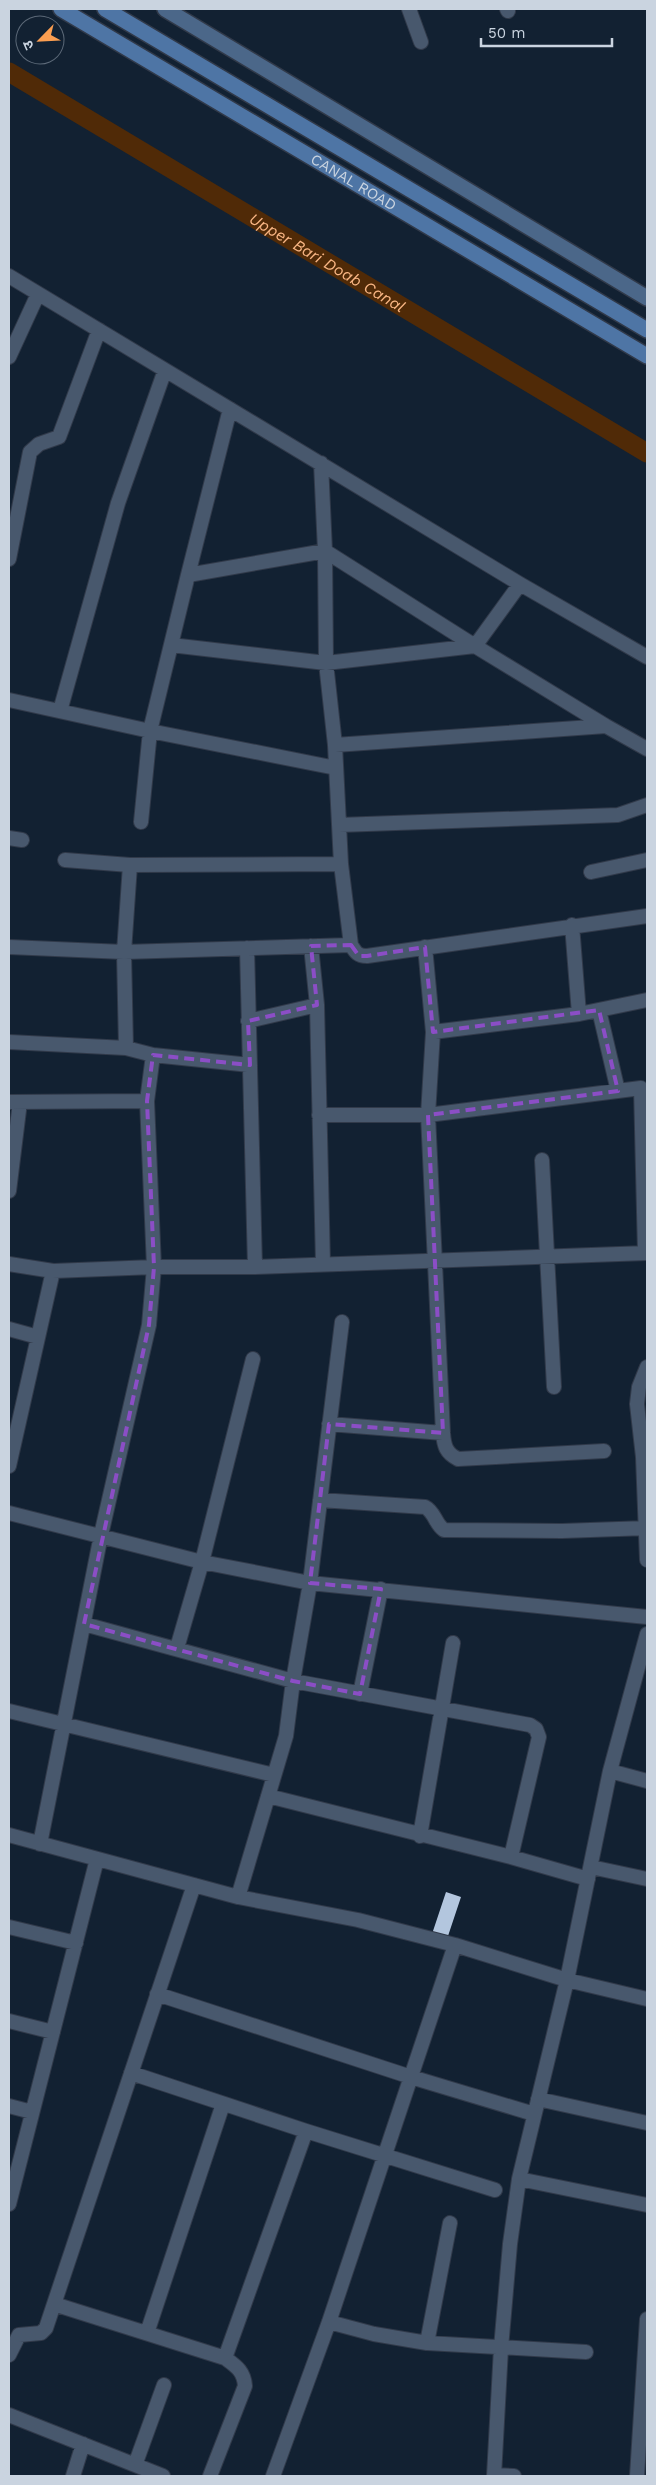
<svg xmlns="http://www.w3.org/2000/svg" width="656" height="2485" font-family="'Work Sans','Noto Sans Devanagari',sans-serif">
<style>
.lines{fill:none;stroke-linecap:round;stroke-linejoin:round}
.canal{stroke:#502a07;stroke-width:19}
.building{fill:#b3c6de}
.street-casing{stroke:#313a4a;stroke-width:16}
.secondary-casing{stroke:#313a4a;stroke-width:18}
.primary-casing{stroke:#313a4a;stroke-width:18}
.street{stroke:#48586d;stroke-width:14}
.secondary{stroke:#4b6789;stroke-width:15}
.primary{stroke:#4e75a5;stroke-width:15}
.marked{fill:none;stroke:#8b4ec6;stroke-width:4;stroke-dasharray:10 6;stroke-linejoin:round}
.labels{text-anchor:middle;stroke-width:5;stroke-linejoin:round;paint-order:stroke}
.street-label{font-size:15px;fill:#cad4e0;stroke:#122132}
.water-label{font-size:16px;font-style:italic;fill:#f9b684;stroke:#122132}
</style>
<rect width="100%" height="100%" fill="#122132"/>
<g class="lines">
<path class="canal" id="s1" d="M9,72L647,453"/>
</g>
<path class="building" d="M446,1892L461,1897L446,1942L431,1937Z"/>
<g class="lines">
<defs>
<path id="street" d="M409,9L421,42
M507,9L508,11
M9,276L520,584L647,657
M9,357L38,294
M321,463L325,551L326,663L335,745L341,864L351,945C356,953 358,956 367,956L647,916
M9,559L30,452L39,444L59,437L99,330
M188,575L230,409
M171,645L326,663L475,646L606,726L647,749
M9,700L150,731L141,822
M60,711L118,503L165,370
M335,745L606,726
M336,768L150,731L188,575L325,551L475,646L520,584
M339,825L618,815L647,805
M9,838L22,840
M65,860L130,865
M591,872L647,860
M572,925L579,1014L433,1032L428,1115L443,1433C444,1446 446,1453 458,1459L604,1451
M311,946L317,1005L323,1264
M9,947L124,952L351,945
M425,947L433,1032
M247,948L255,1267
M599,1010L618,1091
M579,1014L647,1000
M248,1021L317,1005
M9,1042L126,1048
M153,1055L250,1065
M9,1102L147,1101
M319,1115H428L641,1088L645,1253
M542,1160L554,1387
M9,1191L20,1102
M9,1264L53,1271L154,1267L147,1101L153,1055L126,1048L124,952L130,865L341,864
M9,1329L38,1337
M647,1367L639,1387L637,1404L643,1457L647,1560
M329,1424L443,1433
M9,1466L53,1271
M320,1500L425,1507C435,1512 435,1524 444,1530L562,1531L647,1528
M9,1513L202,1562L310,1583L342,1322
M84,1624L293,1681L530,1725L536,1729L539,1737L511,1857
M177,1648L202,1562L253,1359
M360,1694L381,1589
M9,1711L274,1775
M610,1771L647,1781
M268,1796L511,1857L588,1879
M9,1835L238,1897L358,1920L455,1945L567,1980L647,1999
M420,1836L453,1643
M40,1844L101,1535L149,1325L154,1267H255L647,1253
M591,1867L647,1879
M238,1897L286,1736L293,1681L310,1583L647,1617
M9,1927L76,1943
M157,1994L411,2077L534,2114
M9,2021L53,2032
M131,2073L306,2131L495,2190
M538,2099L647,2123
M9,2106L32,2112
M519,2179L647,2205
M9,2204L97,1859
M54,2304L225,2358L306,2131
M329,2322L374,2334L427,2343L586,2352
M147,2333L223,2104
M427,2343L450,2223
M9,2355L19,2335L41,2333L46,2328L194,1885
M9,2415L163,2476
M135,2465L164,2385
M494,2475L514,2476
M73,2476L83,2444
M210,2476L245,2386C244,2371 236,2366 225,2358
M273,2476L329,2322L455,1945
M494,2476L501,2348L510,2244L519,2179L567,1980L610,1771L647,1634
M637,2476L647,2319"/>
<path id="secondary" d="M165,9L647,298"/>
<g id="primary">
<path id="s2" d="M61,9L647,356"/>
<path d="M105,9L647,330"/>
</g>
</defs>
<use href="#street" class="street-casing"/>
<use href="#secondary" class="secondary-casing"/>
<use href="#primary" class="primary-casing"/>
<use href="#street" class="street"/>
<use href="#secondary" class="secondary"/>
<use href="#primary" class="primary"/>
</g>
<path class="marked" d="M351,945L359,956H367L425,947L433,1032L599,1010L618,1091L428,1115L443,1433L329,1424L310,1583L381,1589L360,1694L293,1681L84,1624L149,1325L154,1267L147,1101L153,1055L250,1065L248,1021L317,1005L311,946Z"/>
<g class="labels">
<g class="street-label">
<text dy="5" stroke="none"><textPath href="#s2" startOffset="340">CANAL ROAD</textPath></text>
</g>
<g class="water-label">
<text dy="6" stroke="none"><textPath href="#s1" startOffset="371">Upper Bari Doab Canal</textPath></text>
</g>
</g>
<rect width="656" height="2485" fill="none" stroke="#cad4e0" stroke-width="20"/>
<g transform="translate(40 40) rotate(246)"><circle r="24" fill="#122132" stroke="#5c6978"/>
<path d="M0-4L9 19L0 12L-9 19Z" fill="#fb9e51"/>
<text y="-8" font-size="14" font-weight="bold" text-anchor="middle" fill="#cad4e0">उ</text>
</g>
<path d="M481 38v8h131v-8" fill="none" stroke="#cad4e0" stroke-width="2.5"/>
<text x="488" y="38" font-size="15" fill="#cad4e0" stroke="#122132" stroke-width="4" paint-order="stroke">50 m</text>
</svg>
